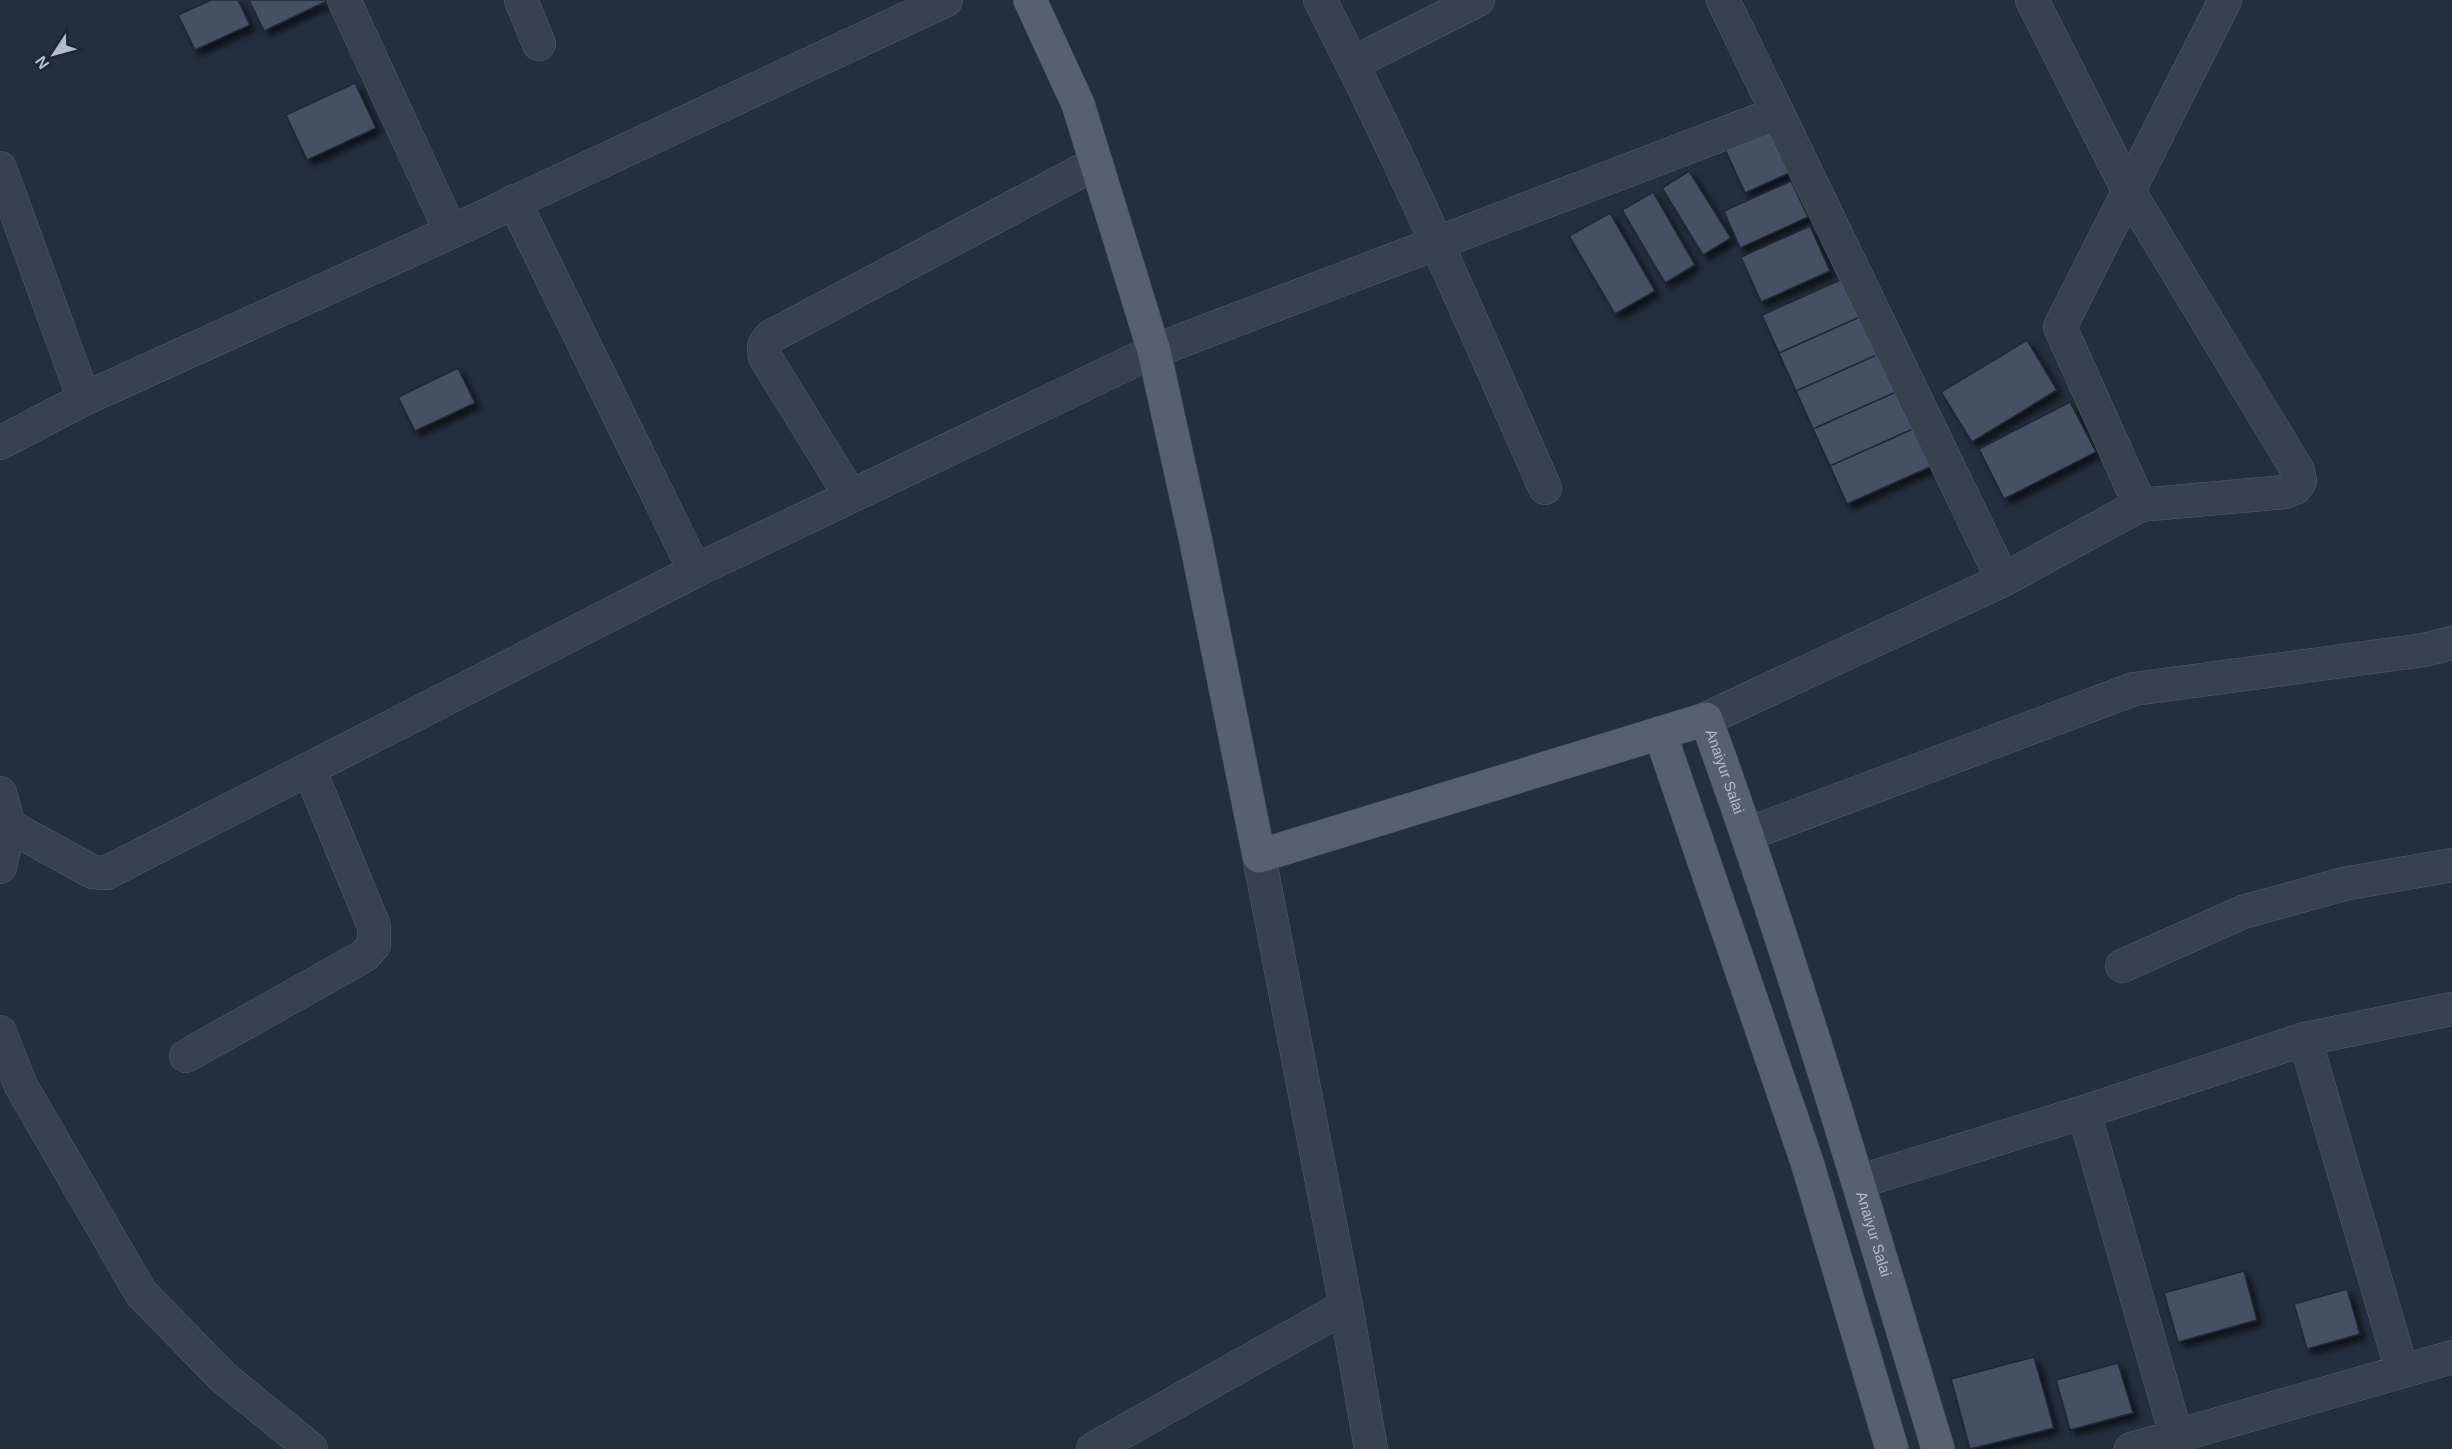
<svg xmlns="http://www.w3.org/2000/svg" width="2452" height="1449" font-family="Helvetica,sans-serif">
<style>
.building{fill:#455162;stroke:#1f2835;stroke-width:1.5;filter:url(#shadow)}
.lines{fill:none;stroke-linecap:round;stroke-linejoin:round}
.minor-casing{stroke:#565f6c;stroke-width:34}
.major-casing{stroke:#414a57;stroke-width:34}
.minor{stroke:#38414e;stroke-width:33}
.major{stroke:#56606e;stroke-width:33}
.labels{text-anchor:middle;stroke-width:5;stroke-linejoin:round;paint-order:stroke}
.street-label{font-size:15px;fill:#b4bcc9;stroke:#1d2633}
</style>
<defs>
<filter id="shadow"><feDropShadow dx="5.5" dy="5.5" stdDeviation="3" flood-color="#0009"/></filter>
</defs>
<rect width="100%" height="100%" fill="#242f3e"/>
<path class="building" d="M211,0H238L250,25L195,50L178,15Z
M249,0H327V1L264,31Z
M355,83L376,128L307,160L286,115Z
M1769,127L1789,173L1745,193L1724,147Z
M1689,171L1731,238L1703,255L1662,188Z
M1791,181L1808,217L1740,248L1724,211Z
M1653,192L1695,265L1665,283L1622,210Z
M1610,213L1655,291L1615,314L1569,236Z
M1810,226L1830,271L1761,302L1741,257Z
M1847,277L1864,315L1779,353L1762,315Z
M1864,315L1881,353L1796,391L1779,353Z
M2027,340L2057,390L1972,442L1941,392Z
M1881,353L1898,391L1813,429L1796,391Z
M458,368L475,403L415,431L398,397Z
M1898,391L1915,428L1830,466L1813,429Z
M2070,402L2096,452L2004,499L1979,449Z
M1915,428L1932,466L1847,504L1830,466Z
M2244,1271L2257,1320L2178,1342L2164,1293Z
M2347,1289L2360,1334L2307,1349L2294,1304Z
M2034,1357L2054,1428L1970,1449L1951,1379Z
M2118,1363L2133,1413L2070,1430L2056,1380Z"/>
<g class="lines">
<defs>
<path id="minor" d="M344,0L451,232
M521,0L539,44
M1320,0C1402,159 1473,324 1545,488
M1723,0L2003,580
M2032,0L2128,190L2298,471L2300,481L2295,488L2285,492L2140,505
M1353,63L1478,0
M0,168L84,399
M514,201L695,571
M0,443L84,399L451,232L946,0
M850,495L765,357L764,346L770,337L1096,163
M1706,719L2003,580L2140,505L2060,327L2225,0
M0,793L9,826L0,867
M9,826L93,872L106,873L695,571L1154,351L1778,113
M1748,834L2134,689L2424,650L2452,643
M1259,856L1346,1306L1371,1449
M2122,966L2243,912L2344,884L2452,865
M0,1032L20,1084L141,1293L223,1377L311,1449
M2305,1039L2402,1371
M186,1056L364,956L374,945V926L309,769
M2084,1112L2180,1449
M1858,1182L2084,1112L2305,1039L2452,1009
M1093,1449L1346,1306
M2131,1449L2452,1357"/>
<g id="major">
<path id="s1" d="M1030,0L1078,104L1154,351L1195,537L1259,856L1706,719C1793,959 1865,1205 1938,1449"/>
<path d="M1660,733L1807,1162L1892,1449"/>
</g>
</defs>
<use href="#minor" class="minor-casing"/>
<use href="#major" class="major-casing"/>
<use href="#minor" class="minor"/>
<use href="#major" class="major"/>
</g>
<g class="labels">
<g class="street-label">
<text dy="5" stroke="none"><textPath href="#s1" startOffset="1412">Anaiyur Salai</textPath></text>
<text dy="5" stroke="none"><textPath href="#s1" startOffset="1898">Anaiyur Salai</textPath></text>
</g>
</g>
<g transform="translate(54 54) rotate(234)" stroke="#1d2633" stroke-width="4.5" paint-order="stroke">
<path d="M0-4.5L10 22L0 15L-10 22Z" fill="#b4bcc9"/>
<text y="-9" font-size="16" font-weight="bold" text-anchor="middle" fill="#b4bcc9">N</text>
</g>
</svg>
